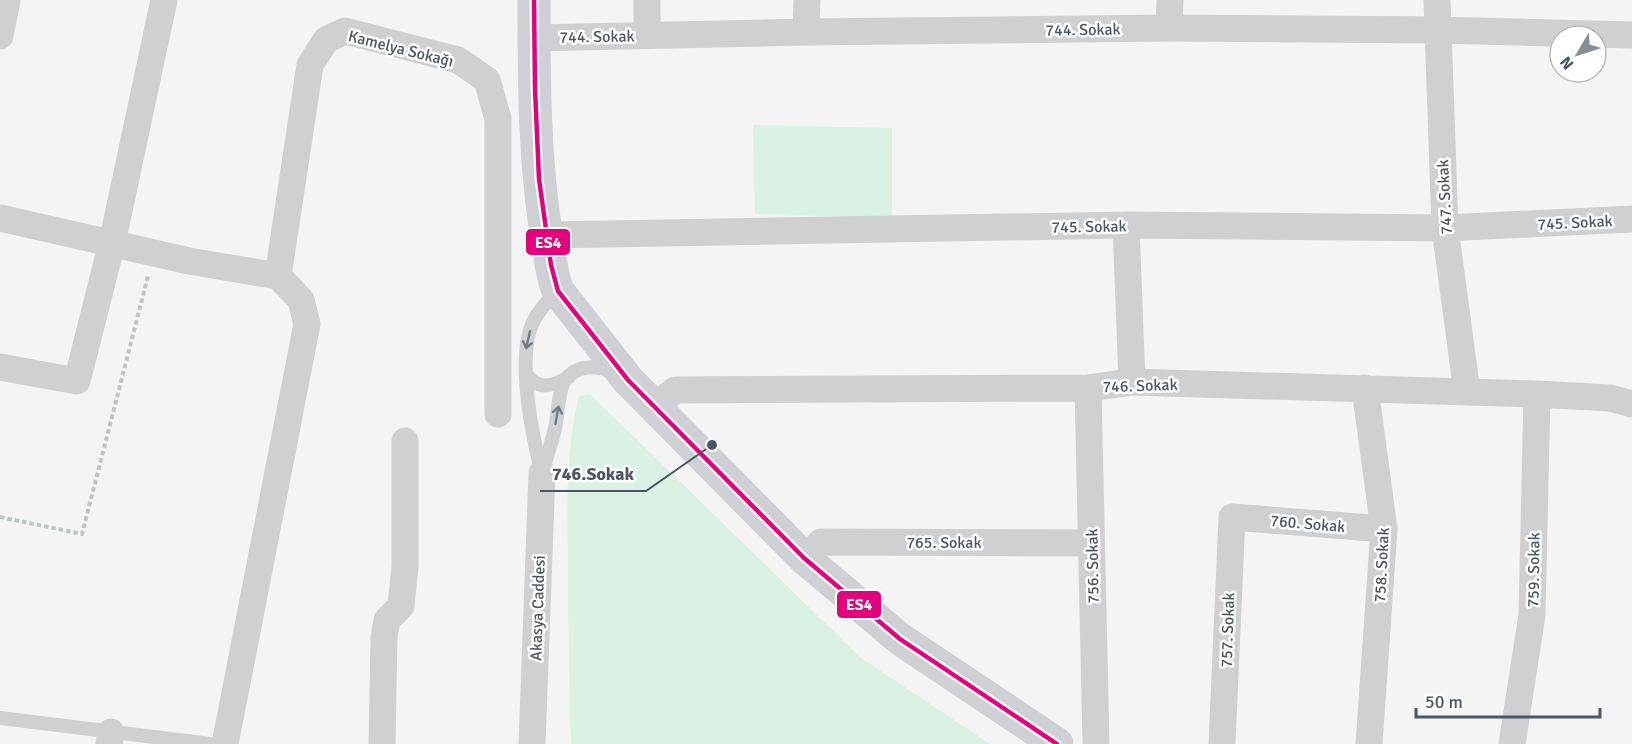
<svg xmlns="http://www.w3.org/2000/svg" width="1632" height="744" font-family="Signika,sans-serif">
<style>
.green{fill:#d9f2e3}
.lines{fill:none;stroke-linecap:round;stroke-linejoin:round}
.path{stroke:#bcc7c4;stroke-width:4;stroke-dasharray:4.5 3;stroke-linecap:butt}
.lane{stroke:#ced0d2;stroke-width:14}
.street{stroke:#ced0d2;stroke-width:27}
.secondary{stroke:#ced0d4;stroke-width:33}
.bus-1-casing{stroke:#fff;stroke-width:9}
.bus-1{stroke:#e5007d;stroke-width:4.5}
.oneway{stroke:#727b83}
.labels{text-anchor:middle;stroke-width:5;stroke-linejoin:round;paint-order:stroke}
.street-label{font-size:16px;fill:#4a5661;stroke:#fff}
.leader{fill:none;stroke:#4a5661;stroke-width:2}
.callout-dot{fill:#4a5661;stroke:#fff;stroke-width:2}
.callout-label{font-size:18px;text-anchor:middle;font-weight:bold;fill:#4a5661;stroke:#fff;stroke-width:5;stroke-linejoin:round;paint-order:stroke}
.line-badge{stroke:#fff;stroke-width:2}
.badge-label{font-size:16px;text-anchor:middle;font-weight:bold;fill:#fff}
</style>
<rect width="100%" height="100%" fill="#f4f4f4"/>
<path class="green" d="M753,125L892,128V218L755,214Z
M590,394L861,658L990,744H571C569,681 568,619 568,556C567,503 566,448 579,396Z"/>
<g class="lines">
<path class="path" d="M0,517L82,534L148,276"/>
<path class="lane" d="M558,291C547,301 538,311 532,324C517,360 532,436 542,473C546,458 552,443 555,428C558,416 558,392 564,382C574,365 597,364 613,373
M527,375C539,391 553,386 569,377
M0,718L211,744"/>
<path class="street" d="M1437,0L1445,228L1467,392
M1169,28L1170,0
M806,32L807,0
M647,35V0
M0,36L7,0
M534,38L806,32L1169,28L1438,30L1632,35
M0,218L189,261L278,276L301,300L307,324L225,744
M1126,225L1132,382
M546,235L1126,225L1445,228L1632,219
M278,276L310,65L326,40L345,31L458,60L487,80L498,119V414
M0,367L77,381L112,243L164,0
M1088,388L1096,744
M1365,388L1384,529L1369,744
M654,407L675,390L1088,388L1132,382L1537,394L1610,398L1632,404
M804,558L821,542L1091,543
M109,744L111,732
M382,744L384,637L387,620L401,606L405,566V441
M532,744L542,473
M1222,744L1232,517L1384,529
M1512,744L1532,615L1537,394"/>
<path class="secondary" d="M534,0C534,79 534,160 547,238C550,256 551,274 558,291L628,380L804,558L900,639L1057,744"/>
<defs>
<path id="bus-1" d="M534,0L535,89L539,179L551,265L558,291L628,380L804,558L900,639L1057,744"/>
</defs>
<use href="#bus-1" class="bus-1-casing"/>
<use href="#bus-1" class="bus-1"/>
</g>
<defs><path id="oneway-shaft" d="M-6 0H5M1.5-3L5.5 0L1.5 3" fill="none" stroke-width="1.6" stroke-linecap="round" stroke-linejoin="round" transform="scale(1.5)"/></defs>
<g class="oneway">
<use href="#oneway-shaft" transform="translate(528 340) rotate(103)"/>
<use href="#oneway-shaft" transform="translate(557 415) rotate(-80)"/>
</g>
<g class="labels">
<g class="street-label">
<text transform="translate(1083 29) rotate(-1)" y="6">744. Sokak</text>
<text transform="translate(597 36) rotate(-1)" y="6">744. Sokak</text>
<text transform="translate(401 48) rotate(14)" y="6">Kamelya Sokağı</text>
<text transform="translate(1444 197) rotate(-93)" y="6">747. Sokak</text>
<text transform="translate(1575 222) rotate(-3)" y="6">745. Sokak</text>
<text transform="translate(1089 226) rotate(-1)" y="6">745. Sokak</text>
<text transform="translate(1140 385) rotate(-2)" y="6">746. Sokak</text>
<text transform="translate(1308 523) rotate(5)" y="6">760. Sokak</text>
<text x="944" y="548">765. Sokak</text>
<text transform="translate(1381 565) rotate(-87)" y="6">758. Sokak</text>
<text transform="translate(1092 566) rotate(-91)" y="6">756. Sokak</text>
<text transform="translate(1533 570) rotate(-89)" y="6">759. Sokak</text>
<text transform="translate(537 608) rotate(-88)" y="6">Akasya Caddesi</text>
<text transform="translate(1227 630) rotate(-88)" y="6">757. Sokak</text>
</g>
</g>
<path class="leader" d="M712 445L646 491H540"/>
<circle class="callout-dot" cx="712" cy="445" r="6"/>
<g class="callout-label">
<text x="593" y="480">746.Sokak</text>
</g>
<g class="line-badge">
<rect x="525" y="228" width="46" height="28" rx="6" fill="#e5007d"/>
<rect x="836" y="590" width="46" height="29" rx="6" fill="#e5007d"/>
</g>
<g class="badge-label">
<text x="548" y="248">ES4</text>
<text x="859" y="610">ES4</text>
</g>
<g transform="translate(1578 54) rotate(231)"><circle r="28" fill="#ffffff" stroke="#b7bbc0" stroke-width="1.5"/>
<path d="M0-4.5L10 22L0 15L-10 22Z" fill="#868d94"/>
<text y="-9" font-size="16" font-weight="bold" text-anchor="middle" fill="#4a5661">N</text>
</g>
<path d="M1416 708v9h184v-9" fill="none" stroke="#4a5661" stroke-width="3"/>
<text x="1425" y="708" font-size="18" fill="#4a5661" stroke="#ffffff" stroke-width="4.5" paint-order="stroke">50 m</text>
</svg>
